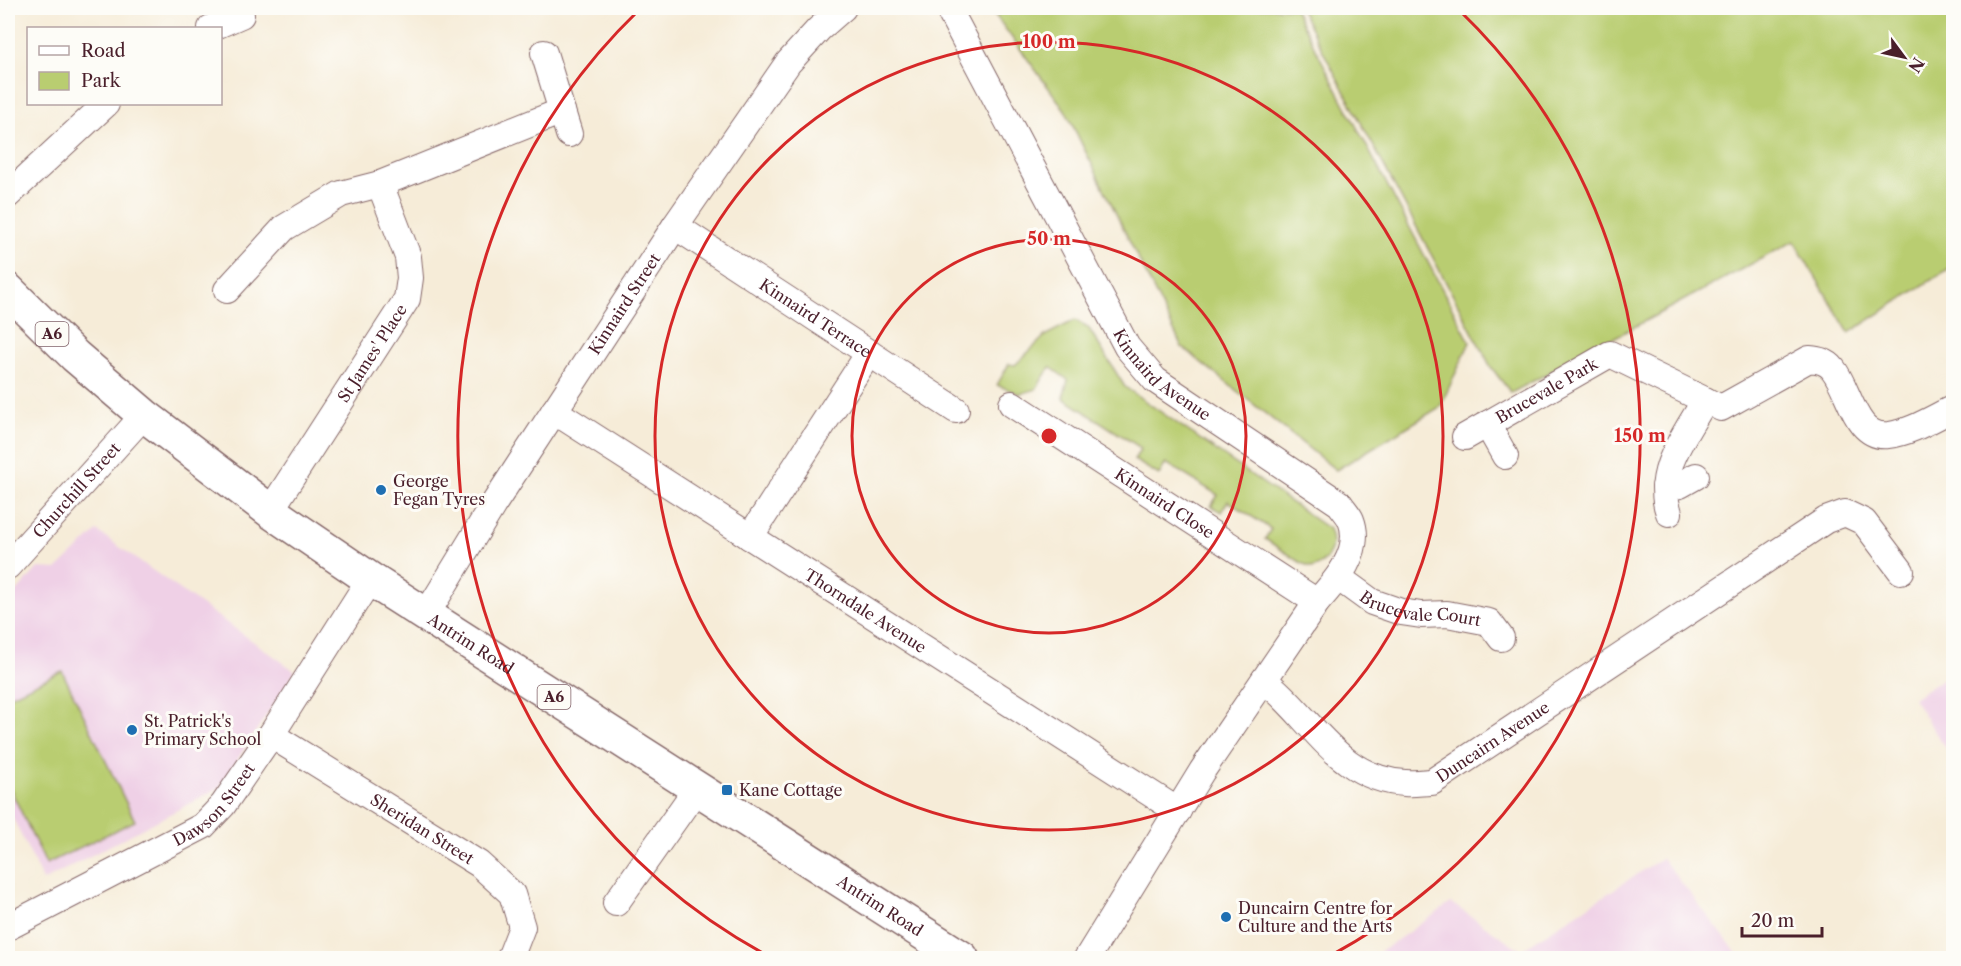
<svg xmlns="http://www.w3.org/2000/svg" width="1961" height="966" font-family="'Libre Caslon Text',serif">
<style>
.built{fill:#efd0e6}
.green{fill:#b9cd71;stroke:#82764e;stroke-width:1.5}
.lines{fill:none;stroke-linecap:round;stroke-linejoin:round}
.minor-casing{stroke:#866768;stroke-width:28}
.primary-casing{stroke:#866768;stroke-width:36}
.minor{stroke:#fff;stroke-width:26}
.primary{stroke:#fff;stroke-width:33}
.ring{fill:none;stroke:#d62828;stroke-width:3}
.poi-dot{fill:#1f6fb2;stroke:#fdfcf7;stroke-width:2}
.labels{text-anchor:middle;stroke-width:6;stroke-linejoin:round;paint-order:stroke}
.shield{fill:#fdfcf7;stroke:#806168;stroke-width:1.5}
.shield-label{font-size:15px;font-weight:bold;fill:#4a1f2b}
.street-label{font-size:16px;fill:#4a1f2b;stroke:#fdfcf7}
.poi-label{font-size:16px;fill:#4a1f2b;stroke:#fdfcf7;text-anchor:start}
.centre{fill:#d62828;stroke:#fdfcf7;stroke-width:3}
.ring-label{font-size:18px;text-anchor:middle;font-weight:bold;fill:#d62828;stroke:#fdfcf7;stroke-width:6;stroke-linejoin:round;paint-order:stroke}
</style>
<rect width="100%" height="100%" fill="#fdfcf7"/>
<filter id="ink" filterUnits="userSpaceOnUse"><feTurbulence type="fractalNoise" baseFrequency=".0167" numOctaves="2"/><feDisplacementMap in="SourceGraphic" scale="12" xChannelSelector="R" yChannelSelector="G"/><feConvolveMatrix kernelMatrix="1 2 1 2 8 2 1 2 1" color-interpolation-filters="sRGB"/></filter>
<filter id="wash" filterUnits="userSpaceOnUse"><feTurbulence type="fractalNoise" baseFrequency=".008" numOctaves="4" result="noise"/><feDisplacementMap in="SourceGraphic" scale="24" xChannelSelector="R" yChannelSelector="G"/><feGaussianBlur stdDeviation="1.35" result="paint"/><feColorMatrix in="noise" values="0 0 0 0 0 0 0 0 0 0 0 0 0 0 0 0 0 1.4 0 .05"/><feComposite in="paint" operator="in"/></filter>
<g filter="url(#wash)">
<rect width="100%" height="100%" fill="#f6ecd8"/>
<path class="built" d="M97,531L295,671L219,788L43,881L8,808V602L38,568L57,569Z
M1953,672V760L1913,698Z
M1662,858L1741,958H1371L1451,903L1521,950Z"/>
<path class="green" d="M990,8H1294L1470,342L1440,407L1336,470L1182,347L1065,110Z
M1300,8H1953V266L1849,333L1794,241L1511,393L1491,367Z
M1075,320L1088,327L1125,387L1329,529C1336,546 1330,562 1312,568L1300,562L1265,539L1271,529L1228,501L1221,512L1211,506L1218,495L1166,463L1159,475L1134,460L1141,448L1063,398L1068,380L1050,367L1036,389L1020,394L997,385L1009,364L1015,365L1046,335Z
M62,671L135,821L46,864L8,784V697Z"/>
</g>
<g filter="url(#ink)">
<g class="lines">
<defs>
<g id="minor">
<path id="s1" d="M948,8L1127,347L1155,380L1340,504C1343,509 1349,515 1351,520C1363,551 1336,581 1317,602L1202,771L1087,958"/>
<path d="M211,28L241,15"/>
<path d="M544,53L569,134"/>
<path d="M8,195L106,104"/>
<path id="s2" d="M675,226L956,410"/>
<path d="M227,290L284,228L341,194L380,184L562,111"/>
<path id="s3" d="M1012,404L1317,602"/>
<path id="s4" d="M554,411L1178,811"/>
<path d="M1487,424L1505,456"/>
<path id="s5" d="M1465,437L1610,354L1721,408L1809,359C1818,360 1827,361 1833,369C1850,390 1855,440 1889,435C1912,432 1933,418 1954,408"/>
<path d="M1665,487L1680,485L1696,476"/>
<path id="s6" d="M270,511L407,299L410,278L408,257L380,184"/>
<path d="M1669,513C1654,472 1686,434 1705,400"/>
<path d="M750,537L869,353"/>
<path id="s7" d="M8,566L144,415"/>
<path id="s8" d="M1339,578L1372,602L1401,612L1421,615L1447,614L1489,622L1501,638"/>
<path id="s9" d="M426,615L493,505L675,226L788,63L819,29L843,8"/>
<path id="s10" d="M1264,680C1312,717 1337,779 1405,783C1414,784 1423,782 1432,782L1826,520L1845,513L1864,522L1901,571"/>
<path id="s11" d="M271,735L479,864L512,894L522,927L510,958"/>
<path d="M616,903L697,788"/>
<path id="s12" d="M8,927L203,826L223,805L271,735L370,579"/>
</g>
<g id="primary">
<path id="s13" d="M8,290L75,356L144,415L270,511L370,579L962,958"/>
</g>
</defs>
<use href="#minor" class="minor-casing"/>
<use href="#primary" class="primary-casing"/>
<use href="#minor" class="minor"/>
<use href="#primary" class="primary"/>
</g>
</g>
<g class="ring">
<circle cx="1049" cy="436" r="197"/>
<circle cx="1049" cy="436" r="394"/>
<path d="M772 958A591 591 0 0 1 638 11M1460 11A591 591 0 0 1 1326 958"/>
</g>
<g class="poi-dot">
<circle cx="381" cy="490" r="6"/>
<circle cx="132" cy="730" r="6"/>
<rect x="721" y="784" width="12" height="12" rx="3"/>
<circle cx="1226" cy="917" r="6"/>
</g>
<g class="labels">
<g class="shield">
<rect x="35.5" y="322" width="33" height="24" rx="4.5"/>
<rect x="537.5" y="685" width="33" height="24" rx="4.5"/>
</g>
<g class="shield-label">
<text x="52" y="339">A6</text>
<text x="554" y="702">A6</text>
</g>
<g class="street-label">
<text dy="6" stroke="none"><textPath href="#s9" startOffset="369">Kinnaird Street</textPath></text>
<text dy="6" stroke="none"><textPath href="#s2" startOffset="168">Kinnaird Terrace</textPath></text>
<text dy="6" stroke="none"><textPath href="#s6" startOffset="188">St James' Place</textPath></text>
<text dy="6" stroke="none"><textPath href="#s1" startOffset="428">Kinnaird Avenue</textPath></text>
<text dy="6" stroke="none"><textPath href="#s5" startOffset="94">Brucevale Park</textPath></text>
<text dy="6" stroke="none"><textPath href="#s7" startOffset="102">Churchill Street</textPath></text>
<text dy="6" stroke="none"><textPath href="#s3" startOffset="182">Kinnaird Close</textPath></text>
<text dy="6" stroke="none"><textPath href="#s8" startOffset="90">Brucevale Court</textPath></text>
<text dy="6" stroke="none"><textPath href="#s4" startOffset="370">Thorndale Avenue</textPath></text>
<text dy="6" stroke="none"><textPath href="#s13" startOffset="584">Antrim Road</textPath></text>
<text dy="6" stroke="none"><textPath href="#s10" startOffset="279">Duncairn Avenue</textPath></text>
<text dy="6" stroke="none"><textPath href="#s12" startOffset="242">Dawson Street</textPath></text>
<text dy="6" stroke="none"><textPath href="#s11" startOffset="178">Sheridan Street</textPath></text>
<text dy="6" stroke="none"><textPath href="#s13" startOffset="1070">Antrim Road</textPath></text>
</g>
<g class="poi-label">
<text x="393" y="487">George<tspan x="393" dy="18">Fegan Tyres</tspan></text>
<text x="144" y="727">St. Patrick's<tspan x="144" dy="18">Primary School</tspan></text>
<text x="739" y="796">Kane Cottage</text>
<text x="1238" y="914">Duncairn Centre for<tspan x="1238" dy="18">Culture and the Arts</tspan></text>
</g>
</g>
<circle cx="1049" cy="436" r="9" class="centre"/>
<g class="ring-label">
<text x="1049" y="48">100 m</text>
<text x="1049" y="245">50 m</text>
<text x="1640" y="442">150 m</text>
</g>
<rect width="1961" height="966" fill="none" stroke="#fdfcf7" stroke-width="30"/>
<rect x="27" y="27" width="195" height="78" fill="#fdfcf7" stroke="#b5a4a5" stroke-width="1.5"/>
<rect x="39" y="46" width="30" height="9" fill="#ffffff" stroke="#b5a4a5" stroke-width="1.5"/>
<text x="81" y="57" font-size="18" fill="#4a1f2b">Road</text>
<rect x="39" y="72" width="30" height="18" fill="#b9cd71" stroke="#b5a4a5" stroke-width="1.5"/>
<text x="81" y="87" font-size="18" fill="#4a1f2b">Park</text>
<g transform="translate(1904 57) rotate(123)" stroke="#fdfcf7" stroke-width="4.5" paint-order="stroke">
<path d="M0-4.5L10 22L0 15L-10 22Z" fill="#4a1f2b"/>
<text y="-9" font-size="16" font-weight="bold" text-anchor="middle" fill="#4a1f2b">N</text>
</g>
<path d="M1742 927v9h80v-9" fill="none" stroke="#4a1f2b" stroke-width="3"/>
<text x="1751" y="927" font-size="18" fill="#4a1f2b" stroke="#fdfcf7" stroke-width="4.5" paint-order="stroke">20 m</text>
</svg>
